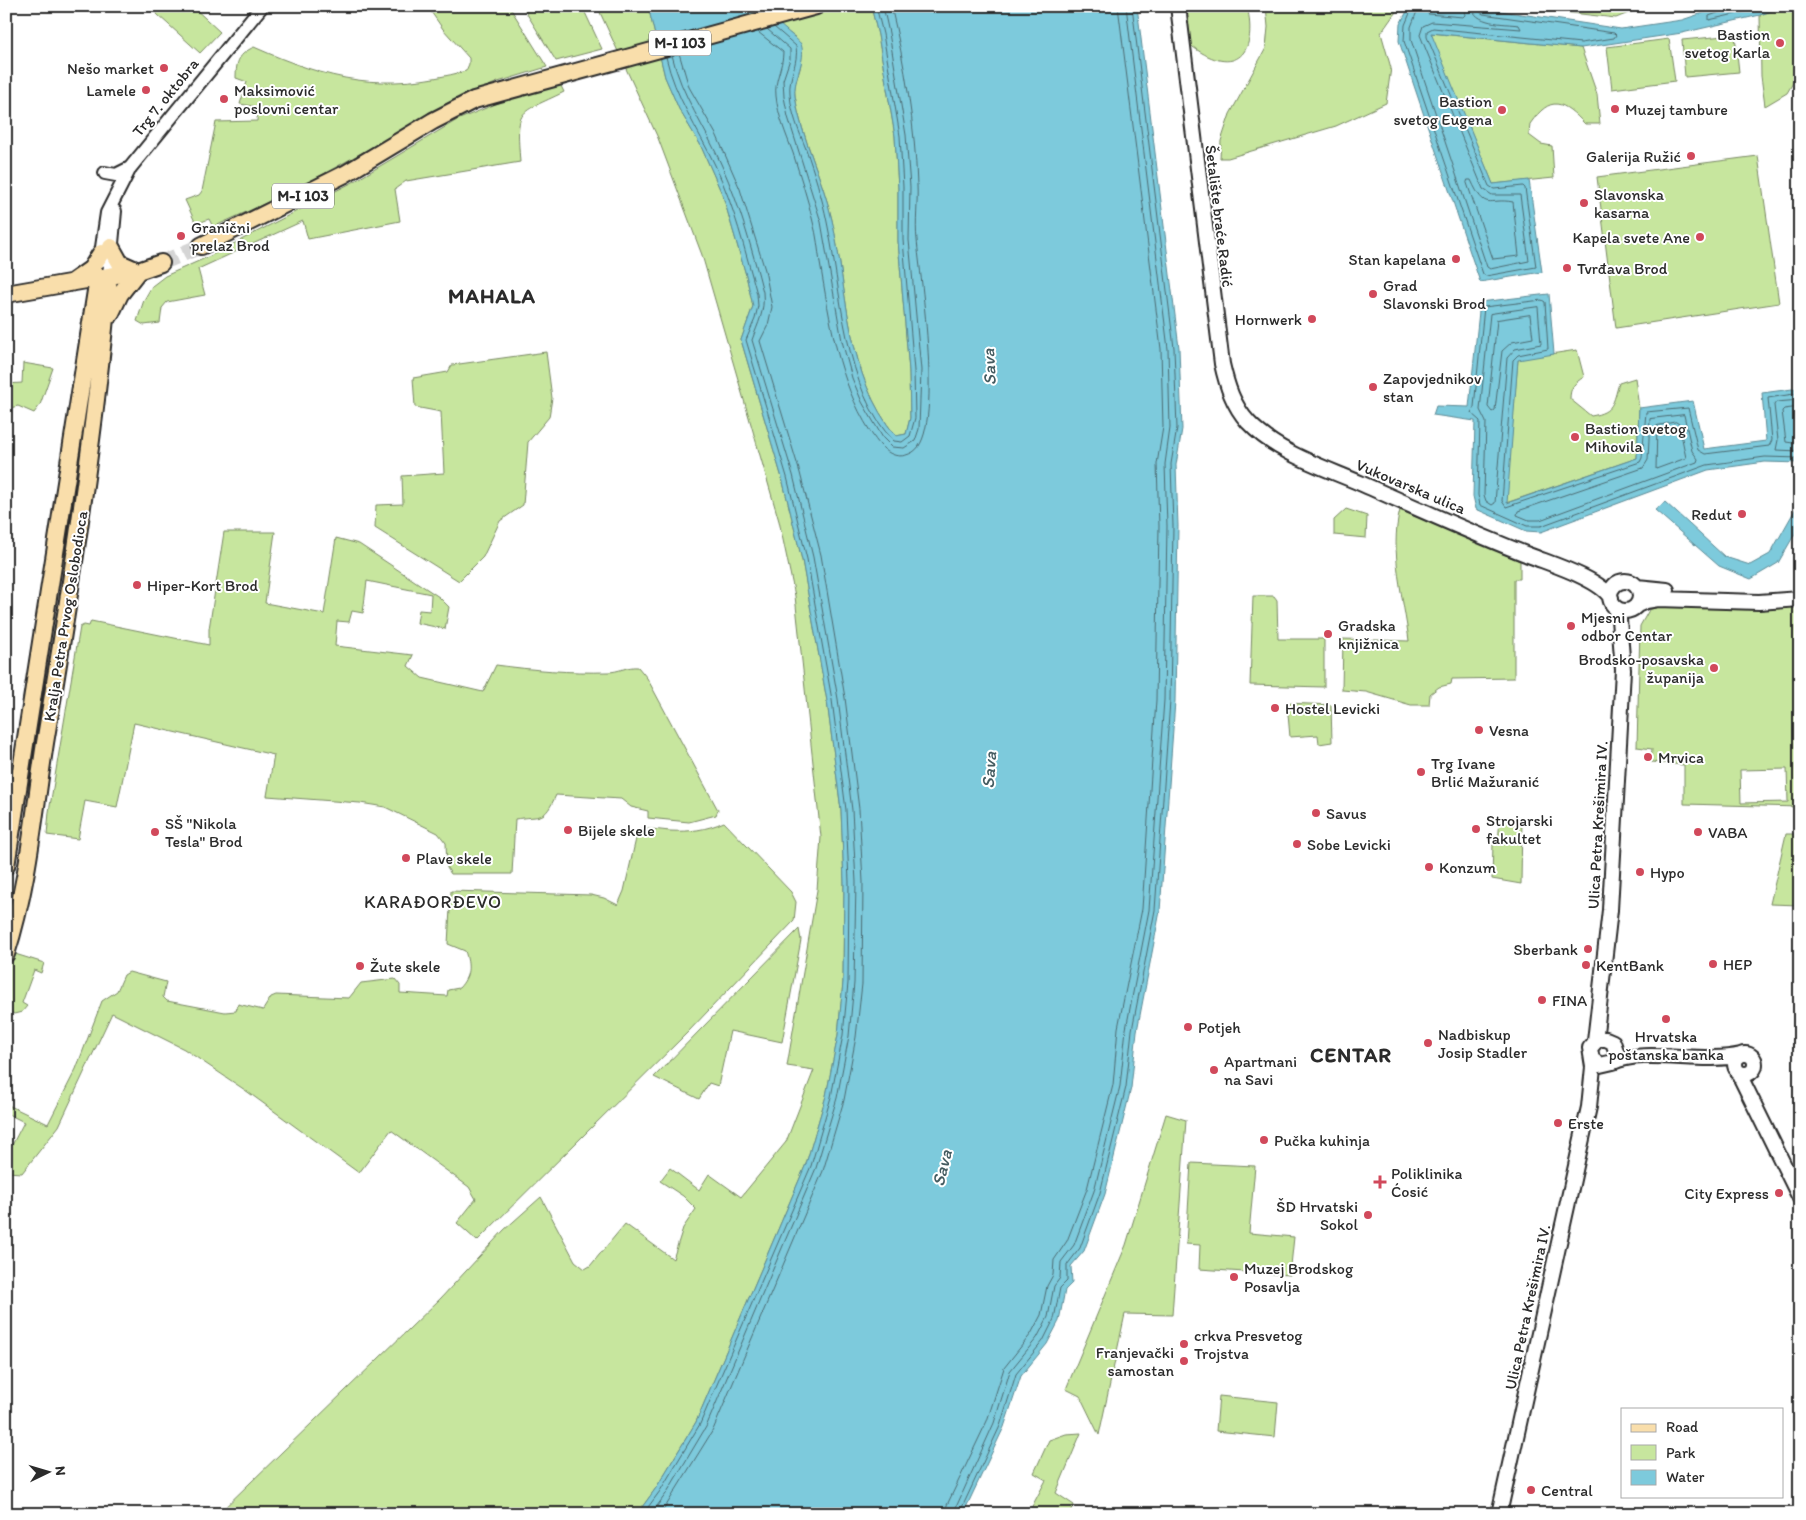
<svg xmlns="http://www.w3.org/2000/svg" width="1806" height="1520" font-family="Itim,sans-serif">
<style>
.green{fill:#c7e69e;stroke:#798864;fill-rule:evenodd}
.water{fill:#7dcadc;stroke:#5c8a95}
.lines{fill:none;stroke-linecap:round;stroke-linejoin:round}
.shore{stroke:#4c6b72;stroke-width:1}
.primary-tunnel{stroke:#d5d5d5;stroke-width:16;stroke-dasharray:16 8;stroke-linecap:butt}
.tertiary-casing{stroke:#2b2b2b;stroke-width:16}
.secondary-casing{stroke:#2b2b2b;stroke-width:18}
.primary-casing{stroke:#2b2b2b;stroke-width:20}
.tertiary{stroke:#fff;stroke-width:12}
.secondary{stroke:#fff;stroke-width:14}
.primary{stroke:#f9deab;stroke-width:16}
.poi-dot{fill:#d1495b;stroke:#fff;stroke-width:2}
.labels{text-anchor:middle;stroke-width:4;stroke-linejoin:round;paint-order:stroke}
.shield{fill:#fff;stroke:#6b6b6b;stroke-width:1}
.shield-label{font-size:15px;font-weight:bold;fill:#2b2b2b}
.poi-label{font-size:16px;fill:#2b2b2b;stroke:#fff;text-anchor:start}
.street-label{font-size:16px;fill:#2b2b2b;stroke:#fff}
.water-label{font-size:18px;font-style:italic;fill:#445b60;stroke:#fff}
.neighbourhood-label{font-size:18px;letter-spacing:1px;fill:#2b2b2b;stroke:#fff}
.district-label{font-size:21px;font-weight:bold;letter-spacing:1px;fill:#2b2b2b;stroke:#fff}
</style>
<rect width="100%" height="100%" fill="#fff"/>
<filter id="ink" filterUnits="userSpaceOnUse"><feTurbulence type="fractalNoise" baseFrequency=".02" numOctaves="2"/><feDisplacementMap in="SourceGraphic" scale="10" xChannelSelector="R" yChannelSelector="G"/><feConvolveMatrix kernelMatrix="1 2 1 2 8 2 1 2 1" color-interpolation-filters="sRGB"/></filter>
<g filter="url(#ink)">
<path class="green" d="M148,6H192L220,32L200,53Z
M427,6H509L547,67L498,82L462,97L293,191L213,227L209,219L196,224L185,200L199,195L202,191L216,122L257,121L258,107L240,104L247,82L236,78C236,61 239,54 254,47C331,81 382,93 466,71L469,64V58L443,29Z
M522,6H582L602,49L556,61Z
M597,6H648L665,77L679,109L700,144L723,196L746,275L753,306L741,340L782,478L802,560L827,701L841,810L844,882L843,982L838,1035L826,1096L806,1164L696,1422L656,1488L637,1514H218L441,1298L504,1230L541,1197L575,1261L585,1269L590,1266L625,1224L673,1259L683,1228L696,1209L683,1196L660,1181L670,1168L699,1190L709,1174L741,1197L786,1142L814,1070L787,1066L817,890L821,837L795,596L779,521L702,255L658,138Z
M759,6H871L878,35L895,136L898,188V241L909,371L910,418L906,434L896,436C846,376 848,292 832,220C823,179 801,137 795,96C793,81 800,75 801,63C802,56 797,44 795,37L780,27Z
M1182,6H1247C1259,58 1232,78 1189,44Z
M1266,6H1400L1381,33L1391,68L1386,103L1336,126L1228,158H1220L1221,141L1230,114L1266,48L1268,27Z
M1510,6H1646L1616,18Z
M1785,6H1800V71L1787,93L1765,106L1761,76L1760,15Z
M1430,33L1581,48L1597,94L1600,124H1585C1563,101 1551,94 1530,124L1529,135L1541,144L1552,146L1554,178L1493,184Z
M1735,35L1739,72L1685,77L1682,40Z
M1669,39L1675,81L1612,89L1607,47Z
M560,84L564,92C517,115 516,107 520,162L406,181L395,189L400,221L308,239L303,221L198,269L205,295L167,302L162,308L160,323L144,325L137,321L144,300L152,286L165,276L210,256L355,181L457,120L520,94Z
M1758,156L1779,303L1616,328L1597,177Z
M1577,350L1584,377C1574,383 1570,388 1570,399L1591,416C1614,412 1613,403 1619,383L1635,378L1639,408L1637,458L1506,503L1518,359Z
M546,352L552,398L549,417L528,442L523,505L500,521L483,557L459,581L375,528L376,505L403,504L402,476L444,473L441,412L415,407L413,378L448,372L452,365Z
M23,363L53,368L40,405L34,413L18,406L6,409V384L22,383Z
M1346,509L1367,516L1366,538L1334,535V520Z
M1400,510L1520,561V579H1514V678L1452,679L1451,684L1439,687L1430,694L1429,705H1411L1366,692L1342,690L1343,639L1409,641C1404,599 1389,552 1400,510Z
M224,532H275L265,603L324,614L336,538L359,544L439,597L449,607L445,629L417,623L419,610L430,611L431,594L367,581L363,613L352,611L349,622L337,621L335,646L413,655L408,666L422,678L483,692L496,665C533,670 570,673 608,672C619,672 627,666 638,667L647,678L718,810L716,815L689,822L648,818V811L631,807L621,799L556,795C544,822 542,815 515,819L512,874H451L447,868L446,843L438,833L385,807L360,803L267,796L274,755L134,723L117,807L85,801L78,839L47,835L49,812L80,627L84,625L89,626L91,621L209,645V629Z
M1253,596H1274L1277,600L1278,639H1324V687L1250,685Z
M1657,607H1800V807L1684,804V765L1651,762L1652,749L1637,747L1640,626L1649,610ZM1787,769L1788,802L1741,803L1740,770Z
M1287,703L1331,705L1332,742L1319,744L1318,735L1290,737Z
M1500,817L1522,818L1521,884L1492,879L1493,844H1498Z
M724,822L791,892L796,902L794,921L688,1032L477,1241L457,1223L476,1199L469,1187L391,1130L359,1173L245,1090L184,1049L112,1013L59,1126L22,1173L6,1172V1147L10,1149L24,1122L6,1113V1104L48,1124L76,1069L102,1001L117,991L124,975L129,972L166,982L163,997L167,1001L225,1012L236,1011L238,1004L263,1010L271,997L276,995L349,998L361,983L395,979L400,985V993L447,996L448,990L459,988C470,976 470,966 465,951L448,944L451,891L591,895L604,898L618,905L624,891L638,830C650,828 659,830 670,831C690,832 706,830 724,822Z
M1786,834H1800V905L1770,904Z
M799,929L801,940L782,1042L730,1031L718,1086L709,1083L699,1099L654,1077Z
M12,953L44,963L41,973L34,970L22,1003L27,1006L22,1012L14,1014L6,1009V971Z
M1166,1114L1186,1120L1172,1315L1125,1314L1099,1435L1080,1396L1066,1389L1126,1245Z
M1191,1163L1255,1166L1249,1233L1294,1237L1290,1275L1199,1269L1200,1245L1186,1244Z
M1219,1396L1278,1402L1275,1437L1216,1431Z
M1081,1433L1056,1493L1074,1505L1071,1514H1028L1046,1480L1034,1473L1049,1440L1066,1434Z"/>
<path class="water" d="M648,6H759C765,13 799,40 801,44C807,61 793,78 795,96C801,138 823,179 832,220C848,292 846,376 896,436L906,434L910,418L909,371L898,241V188L895,136L878,35L871,6H1137L1179,348L1182,429L1176,465L1178,526L1175,701L1160,911L1137,1031L1131,1088L1105,1194L1084,1251L1071,1266L1072,1283L1065,1290L1059,1321L1047,1344L1021,1376L1004,1427L963,1514H637L656,1488L696,1422L806,1164L826,1096L838,1035L843,982L844,882L841,810L827,701L802,560L782,478L741,340L753,306L746,275L723,196L700,144L679,109L665,77Z
M1410,6H1467L1621,29L1682,20L1724,6H1785L1760,15L1682,33L1581,48L1431,33L1493,184L1529,180L1542,272L1480,282L1399,41L1400,24Z
M1549,294L1554,354L1518,360L1507,503L1637,458L1639,408L1693,401L1704,449L1766,441L1762,393L1800,388V463L1765,462L1708,470L1541,532L1526,531L1476,509L1473,496L1475,421L1433,415L1436,406L1469,407L1480,302Z
M1800,501V525L1778,563L1751,579L1719,566L1655,510L1665,502L1725,557L1750,565L1770,554Z"/>
<g class="lines">
<path class="shore" d="M1413,6L1405,25L1404,41L1483,274L1486,276L1536,267L1525,188L1523,186L1494,189L1489,186L1427,37V31L1433,28L1581,43L1614,38L1616,35L1614,33L1483,14L1479,11L1478,6
M1419,6L1411,27V40L1487,267L1490,269L1529,261L1520,195H1492L1483,189L1420,35L1423,26L1432,22L1521,29L1519,25C1505,23 1473,25 1472,6
M1427,6L1428,14L1463,17L1465,15L1464,6
M1722,6L1720,12L1709,16V20L1770,6
M774,27L796,46C799,63 788,77 790,94C791,113 799,131 806,149C814,172 822,197 827,222C841,287 844,392 894,441L902,442L910,436L915,418L914,371L903,240V187L900,136L883,34L876,6
M767,29L790,49V59L783,80L784,97L788,117L821,222L842,341L852,378L862,402L883,438L892,447L904,448L915,441L919,429L921,370L909,240L910,187L906,135L889,33L883,6
M758,32L783,52C783,68 774,80 776,96C778,116 786,134 793,153C800,176 808,199 813,222C817,236 818,249 820,263C830,321 838,380 870,431C879,446 893,464 913,452C945,433 920,277 917,240C915,222 918,204 917,185C915,125 905,65 891,6
M1468,180H1471C1486,213 1488,197 1513,202L1519,256L1493,259L1467,183Z
M1538,307L1541,344L1515,349L1507,358L1495,503L1492,505L1486,501L1484,495L1486,422L1480,410L1490,314Z
M1530,315L1533,338L1512,342L1502,351L1495,410L1492,412L1488,407L1497,320Z
M1800,393L1768,398L1772,440L1769,446L1705,454L1698,450L1688,408L1646,412L1642,458L1640,462L1506,507L1502,501L1513,360L1518,355L1548,349L1545,302L1542,300L1484,307L1474,407L1471,413L1480,421L1478,495L1480,505L1527,526H1541L1707,465L1765,457L1800,458
M1800,400L1776,402L1774,405L1778,440L1776,450L1800,451
M1800,407L1784,409L1782,411L1786,442L1800,444
M1684,415L1692,451L1698,459L1697,462L1540,520H1529L1517,515L1518,511L1643,468L1648,460L1650,419Z
M1676,422L1679,424L1686,458L1656,469L1657,426Z
M643,1514L660,1491L700,1424L811,1166L831,1097L843,1035L848,983L849,882L846,810L832,700L807,559L787,477L746,340L755,319L758,306L757,294C745,250 734,206 715,165C698,129 675,97 666,57
M651,1514L666,1494L706,1427L816,1168L837,1098L849,1036L854,983L856,882L852,810L838,699L813,557L793,475L752,340C758,323 765,312 763,292C752,249 740,206 722,166C706,128 681,96 672,55
M661,1514L713,1430L823,1171L844,1100L856,1037L862,984L863,882L859,809L845,698L821,555L800,473L760,341L768,325L772,307L765,270L740,189L717,136L689,87L679,53
M945,1514L947,1505L987,1421L1004,1368L1031,1334L1041,1315L1047,1286L1053,1275L1054,1260L1067,1241L1087,1189L1113,1085L1118,1028L1142,909L1156,700L1159,526L1157,464L1163,427L1161,349L1118,6
M953,1514L994,1423L1010,1371L1037,1338L1048,1317L1054,1286L1060,1278L1061,1262L1074,1245L1094,1191L1120,1086L1126,1029L1149,910L1164,700L1167,526L1165,464L1170,428L1168,349L1126,6
M959,1514L1000,1426L1016,1374L1043,1341L1054,1319L1060,1288L1067,1281V1265L1080,1248L1100,1193L1126,1087L1132,1030L1155,910L1170,701L1173,526L1171,464L1177,428L1174,348L1132,6"/>
<path class="primary-tunnel" d="M161,263L201,246"/>
<defs>
<path id="tertiary" d="M105,173L116,175L130,168
M100,261L107,213L130,168L262,6
M109,276L115,211"/>
<path id="secondary" d="M1178,6L1222,364C1227,386 1233,405 1248,422C1277,453 1323,467 1360,483C1417,508 1473,534 1531,556C1551,564 1600,579 1611,598
M1610 596a15 15 0 1 1 30 0a15 15 0 1 1-30 0Z
M1637,587L1667,590
M1637,605L1646,601L1658,599L1759,602L1800,599
M1595,1041L1610,910L1623,670L1619,619L1615,607
M1735 1064a10 10 0 1 1 20 0a10 10 0 1 1-20 0Z
M1613,1062C1644,1048 1703,1064 1741,1055
M1737,1070L1800,1198
M1499,1514L1589,1107L1593,1067L1590,1048L1598,1039H1606L1613,1042L1617,1054L1613,1062L1600,1065L1593,1060"/>
<path id="primary" d="M201,246L345,174L433,121L474,100L816,6
M111,247L120,263L138,271
M74,281L91,269L101,253
M6,294L138,271L161,263
M110,315L120,294L138,271
M6,866L98,278
M6,954C28,886 34,814 45,743C71,588 95,433 109,276"/>
</defs>
<use href="#tertiary" class="tertiary-casing"/>
<use href="#secondary" class="secondary-casing"/>
<use href="#primary" class="primary-casing"/>
<use href="#tertiary" class="tertiary"/>
<use href="#secondary" class="secondary"/>
<use href="#primary" class="primary"/>
</g>
</g>
<g class="poi-dot">
<circle cx="1780" cy="43" r="5"/>
<circle cx="164" cy="68" r="5"/>
<circle cx="146" cy="90" r="5"/>
<circle cx="224" cy="99" r="5"/>
<circle cx="1615" cy="109" r="5"/>
<circle cx="1502" cy="110" r="5"/>
<circle cx="1691" cy="156" r="5"/>
<circle cx="1584" cy="203" r="5"/>
<circle cx="181" cy="236" r="5"/>
<circle cx="1700" cy="237" r="5"/>
<circle cx="1456" cy="259" r="5"/>
<circle cx="1567" cy="268" r="5"/>
<circle cx="1373" cy="294" r="5"/>
<circle cx="1312" cy="319" r="5"/>
<circle cx="1373" cy="387" r="5"/>
<circle cx="1575" cy="437" r="5"/>
<circle cx="1742" cy="514" r="5"/>
<circle cx="137" cy="585" r="5"/>
<circle cx="1571" cy="626" r="5"/>
<circle cx="1328" cy="634" r="5"/>
<circle cx="1714" cy="668" r="5"/>
<circle cx="1275" cy="708" r="5"/>
<circle cx="1479" cy="730" r="5"/>
<circle cx="1648" cy="757" r="5"/>
<circle cx="1421" cy="772" r="5"/>
<circle cx="1316" cy="813" r="5"/>
<circle cx="1476" cy="829" r="5"/>
<circle cx="568" cy="830" r="5"/>
<circle cx="155" cy="832" r="5"/>
<circle cx="1698" cy="832" r="5"/>
<circle cx="1297" cy="844" r="5"/>
<circle cx="406" cy="858" r="5"/>
<circle cx="1429" cy="867" r="5"/>
<circle cx="1640" cy="872" r="5"/>
<circle cx="1588" cy="949" r="5"/>
<circle cx="1713" cy="964" r="5"/>
<circle cx="1586" cy="965" r="5"/>
<circle cx="360" cy="966" r="5"/>
<circle cx="1542" cy="1000" r="5"/>
<circle cx="1666" cy="1019" r="5"/>
<circle cx="1188" cy="1027" r="5"/>
<circle cx="1428" cy="1043" r="5"/>
<circle cx="1214" cy="1070" r="5"/>
<circle cx="1558" cy="1123" r="5"/>
<circle cx="1264" cy="1140" r="5"/>
<path d="M1377.5 1174.5h5v5h5v5h-5v5h-5v-5h-5v-5h5z"/>
<circle cx="1779" cy="1193" r="5"/>
<circle cx="1368" cy="1215" r="5"/>
<circle cx="1234" cy="1277" r="5"/>
<circle cx="1184" cy="1344" r="5"/>
<circle cx="1184" cy="1361" r="5"/>
<circle cx="1531" cy="1490" r="5"/>
</g>
<g class="labels">
<g class="shield">
<rect x="649" y="30.5" width="62" height="25" rx="4"/>
<rect x="272" y="183.5" width="62" height="25" rx="4"/>
</g>
<g class="shield-label">
<text x="680" y="48">M-I 103</text>
<text x="303" y="201">M-I 103</text>
</g>
<g class="poi-label">
<text x="1770" y="40" text-anchor="end">Bastion<tspan x="1770" dy="18">svetog Karla</tspan></text>
<text x="154" y="74" text-anchor="end">Nešo market</text>
<text x="136" y="96" text-anchor="end">Lamele</text>
<text x="234" y="96">Maksimović<tspan x="234" dy="18">poslovni centar</tspan></text>
<text x="1492" y="107" text-anchor="end">Bastion<tspan x="1492" dy="18">svetog Eugena</tspan></text>
<text x="1625" y="115">Muzej tambure</text>
<text x="1681" y="162" text-anchor="end">Galerija Ružić</text>
<text x="1594" y="200">Slavonska<tspan x="1594" dy="18">kasarna</tspan></text>
<text x="191" y="233">Granični<tspan x="191" dy="18">prelaz Brod</tspan></text>
<text x="1690" y="243" text-anchor="end">Kapela svete Ane</text>
<text x="1446" y="265" text-anchor="end">Stan kapelana</text>
<text x="1577" y="274">Tvrđava Brod</text>
<text x="1383" y="291">Grad<tspan x="1383" dy="18">Slavonski Brod</tspan></text>
<text x="1302" y="325" text-anchor="end">Hornwerk</text>
<text x="1383" y="384">Zapovjednikov<tspan x="1383" dy="18">stan</tspan></text>
<text x="1585" y="434">Bastion svetog<tspan x="1585" dy="18">Mihovila</tspan></text>
<text x="1732" y="520" text-anchor="end">Redut</text>
<text x="147" y="591">Hiper-Kort Brod</text>
<text x="1581" y="623">Mjesni<tspan x="1581" dy="18">odbor Centar</tspan></text>
<text x="1338" y="631">Gradska<tspan x="1338" dy="18">knjižnica</tspan></text>
<text x="1704" y="665" text-anchor="end">Brodsko-posavska<tspan x="1704" dy="18">županija</tspan></text>
<text x="1285" y="714">Hostel Levicki</text>
<text x="1489" y="736">Vesna</text>
<text x="1658" y="763">Mrvica</text>
<text x="1431" y="769">Trg Ivane<tspan x="1431" dy="18">Brlić Mažuranić</tspan></text>
<text x="1326" y="819">Savus</text>
<text x="1486" y="826">Strojarski<tspan x="1486" dy="18">fakultet</tspan></text>
<text x="165" y="829">SŠ "Nikola<tspan x="165" dy="18">Tesla" Brod</tspan></text>
<text x="578" y="836">Bijele skele</text>
<text x="1708" y="838">VABA</text>
<text x="1307" y="850">Sobe Levicki</text>
<text x="416" y="864">Plave skele</text>
<text x="1439" y="873">Konzum</text>
<text x="1650" y="878">Hypo</text>
<text x="1578" y="955" text-anchor="end">Sberbank</text>
<text x="1723" y="970">HEP</text>
<text x="1596" y="971">KentBank</text>
<text x="370" y="972">Žute skele</text>
<text x="1552" y="1006">FINA</text>
<text x="1198" y="1033">Potjeh</text>
<text x="1438" y="1040">Nadbiskup<tspan x="1438" dy="18">Josip Stadler</tspan></text>
<text x="1666" y="1042" text-anchor="middle">Hrvatska<tspan x="1666" dy="18">poštanska banka</tspan></text>
<text x="1224" y="1067">Apartmani<tspan x="1224" dy="18">na Savi</tspan></text>
<text x="1568" y="1129">Erste</text>
<text x="1274" y="1146">Pučka kuhinja</text>
<text x="1391" y="1179">Poliklinika<tspan x="1391" dy="18">Ćosić</tspan></text>
<text x="1769" y="1199" text-anchor="end">City Express</text>
<text x="1358" y="1212" text-anchor="end">ŠD Hrvatski<tspan x="1358" dy="18">Sokol</tspan></text>
<text x="1244" y="1274">Muzej Brodskog<tspan x="1244" dy="18">Posavlja</tspan></text>
<text x="1194" y="1341">crkva Presvetog<tspan x="1194" dy="18">Trojstva</tspan></text>
<text x="1174" y="1358" text-anchor="end">Franjevački<tspan x="1174" dy="18">samostan</tspan></text>
<text x="1541" y="1496">Central</text>
</g>
<g class="street-label">
<text transform="translate(165 97) rotate(-51)" y="6">Trg 7. oktobra</text>
<text transform="translate(1220 216) rotate(83)" y="6">Šetalište braće Radić</text>
<text transform="translate(1411 486) rotate(23)" y="6">Vukovarska ulica</text>
<text transform="translate(65 616) rotate(-81)" y="6">Kralja Petra Prvog Oslobodioca</text>
<text transform="translate(1597 825) rotate(-87)" y="6">Ulica Petra Krešimira IV.</text>
<text transform="translate(1527 1307) rotate(-78)" y="6">Ulica Petra Krešimira IV.</text>
</g>
<g class="water-label">
<text transform="translate(989 367) rotate(-93)" y="6">Sava</text>
<text transform="translate(989 770) rotate(-86)" y="6">Sava</text>
<text transform="translate(942 1168) rotate(-76)" y="6">Sava</text>
</g>
<g class="neighbourhood-label">
<text x="433" y="908">KARAĐORĐEVO</text>
</g>
<g class="district-label">
<text x="492" y="303">MAHALA</text>
<text x="1351" y="1062">CENTAR</text>
</g>
</g>
<rect width="1806" height="1520" fill="none" stroke="#fff" stroke-width="25"/>
<rect x="12" y="12" width="1781" height="1495" fill="none" stroke="#2b2b2b" stroke-width="2" filter="url(#ink)"/>
<rect x="1621" y="1408" width="162" height="90" fill="#ffffff" stroke="#aaaaaa"/>
<rect x="1631" y="1424" width="25" height="8" fill="#f9deab" stroke="#aaaaaa"/>
<text x="1666" y="1432" font-size="15" fill="#2b2b2b">Road</text>
<rect x="1631" y="1445" width="25" height="15" fill="#c7e69e" stroke="#aaaaaa"/>
<text x="1666" y="1458" font-size="15" fill="#2b2b2b">Park</text>
<rect x="1631" y="1470" width="25" height="15" fill="#7dcadc" stroke="#aaaaaa"/>
<text x="1666" y="1482" font-size="15" fill="#2b2b2b">Water</text>
<g transform="translate(48 1472) rotate(85)" stroke="#ffffff" stroke-width="4" paint-order="stroke">
<path d="M0-4L9 19L0 12L-9 19Z" fill="#2b2b2b"/>
<text y="-8" font-size="14" font-weight="bold" text-anchor="middle" fill="#2b2b2b">N</text>
</g>
</svg>
